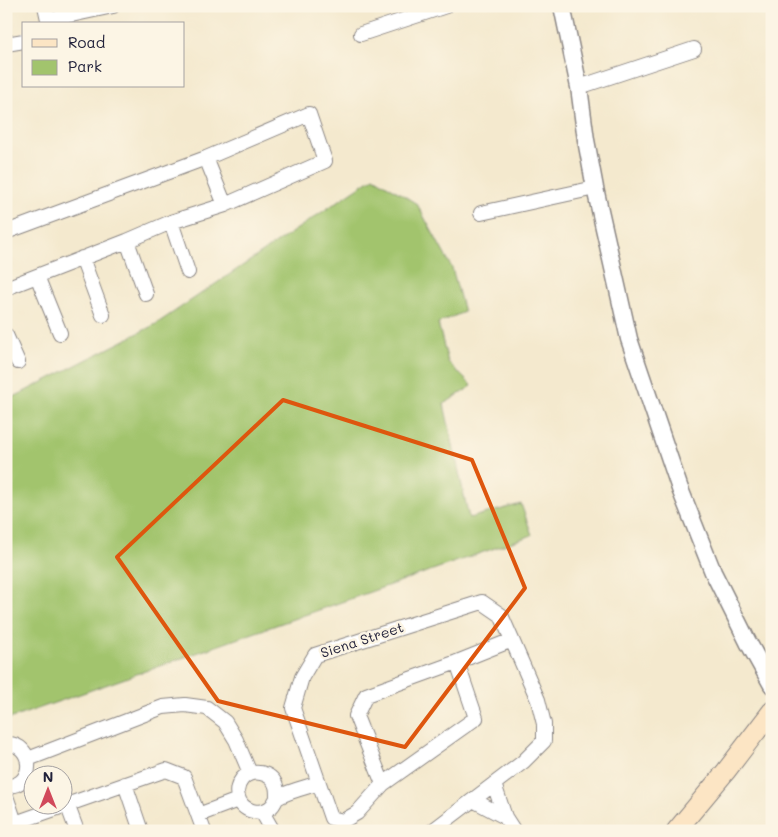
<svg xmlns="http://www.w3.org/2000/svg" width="778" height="837" font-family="Mali,sans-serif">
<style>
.green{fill:#a2c46d;stroke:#627354}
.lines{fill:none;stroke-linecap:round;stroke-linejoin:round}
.minor-casing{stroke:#8b8684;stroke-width:16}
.tertiary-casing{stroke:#8b8684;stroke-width:19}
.secondary-casing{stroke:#8b8684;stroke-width:21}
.minor{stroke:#fff;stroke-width:14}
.tertiary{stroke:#fff;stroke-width:16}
.secondary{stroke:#fce5c4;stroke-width:19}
.marked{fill:none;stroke:#de560e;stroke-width:4;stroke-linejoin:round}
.labels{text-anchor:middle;stroke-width:5;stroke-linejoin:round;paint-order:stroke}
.street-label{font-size:14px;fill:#22223b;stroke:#fcf5e5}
</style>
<rect width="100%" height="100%" fill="#fcf5e5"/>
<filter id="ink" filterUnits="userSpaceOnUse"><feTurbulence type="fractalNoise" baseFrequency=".02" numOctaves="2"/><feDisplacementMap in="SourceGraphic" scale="10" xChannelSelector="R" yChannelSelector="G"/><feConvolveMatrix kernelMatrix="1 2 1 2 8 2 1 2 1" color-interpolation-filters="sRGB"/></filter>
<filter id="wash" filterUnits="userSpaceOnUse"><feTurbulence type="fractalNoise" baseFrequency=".0096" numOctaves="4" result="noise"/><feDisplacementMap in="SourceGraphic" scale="20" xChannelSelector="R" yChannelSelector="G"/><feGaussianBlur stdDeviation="1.12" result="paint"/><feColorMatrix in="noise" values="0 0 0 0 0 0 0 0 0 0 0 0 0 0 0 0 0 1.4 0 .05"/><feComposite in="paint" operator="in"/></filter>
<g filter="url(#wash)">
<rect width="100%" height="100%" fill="#f4e9ce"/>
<path class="green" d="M374,177L417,204L452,268L464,312L438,323L448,362L472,386L444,404L469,518L521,504L532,535L6,720V401L156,324Z"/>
</g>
<g filter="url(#ink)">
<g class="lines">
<defs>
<path id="minor" d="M45,6L49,24
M48,20L113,6
M361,34L446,6
M6,44L24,41
M579,87L694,49
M206,158L225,205
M481,213L595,188
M171,222L188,272
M6,232L206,158L309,114L325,161L225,205L171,222L127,241L6,288
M127,241L146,294
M82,258L103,315
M37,276L60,333
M6,335L18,362
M6,744C34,742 37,787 6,786
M28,759L163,707L185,705L207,708L225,722L236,740L250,773
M125,784L141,831
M383,784L356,716L366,695L457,662L512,640
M494,784L505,817L514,831
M6,796L18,831
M277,798C277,794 277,789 276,786C272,772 252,768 242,779C238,784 236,791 238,797C241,811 261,817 272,806C275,803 275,799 279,797C289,791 307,787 319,783
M473,800L505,817
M67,804L77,831
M262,812L273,831
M198,815L238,800
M15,823L166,770L184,777L204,831
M432,831L523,762L544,741V724L538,700L512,640L501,615L482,602L315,655L302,677L293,708L331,818L343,821L357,813L383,784L476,718L457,662"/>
<path id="tertiary" d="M562,6L579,87L586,140L595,188L629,339L680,489L713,572L748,642L772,685"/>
<path id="secondary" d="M676,831L726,771L772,711"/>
</defs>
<use href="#minor" class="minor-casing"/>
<use href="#tertiary" class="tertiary-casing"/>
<use href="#secondary" class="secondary-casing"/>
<use href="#minor" class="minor"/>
<use href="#tertiary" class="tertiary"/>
<use href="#secondary" class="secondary"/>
</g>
</g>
<path class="marked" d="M283,400L472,460L525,588L405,747L218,701L117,557Z"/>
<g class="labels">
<g class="street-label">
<text transform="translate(362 640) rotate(-18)" y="5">Siena Street</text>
</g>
</g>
<rect width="778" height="837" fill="none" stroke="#fcf5e5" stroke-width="25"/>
<rect x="22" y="22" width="162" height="65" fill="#fcf5e5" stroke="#a5a1a1"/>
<rect x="32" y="39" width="25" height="8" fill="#fce5c4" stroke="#a5a1a1"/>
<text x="68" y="48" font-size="15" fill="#22223b">Road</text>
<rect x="32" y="60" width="25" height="15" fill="#a2c46d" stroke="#a5a1a1"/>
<text x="68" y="72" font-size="15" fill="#22223b">Park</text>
<g transform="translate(48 790)"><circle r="24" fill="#fcf5e5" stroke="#a5a1a1"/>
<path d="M0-4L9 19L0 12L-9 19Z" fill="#d1495b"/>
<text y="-8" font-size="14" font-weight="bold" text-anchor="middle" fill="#22223b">N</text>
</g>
</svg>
